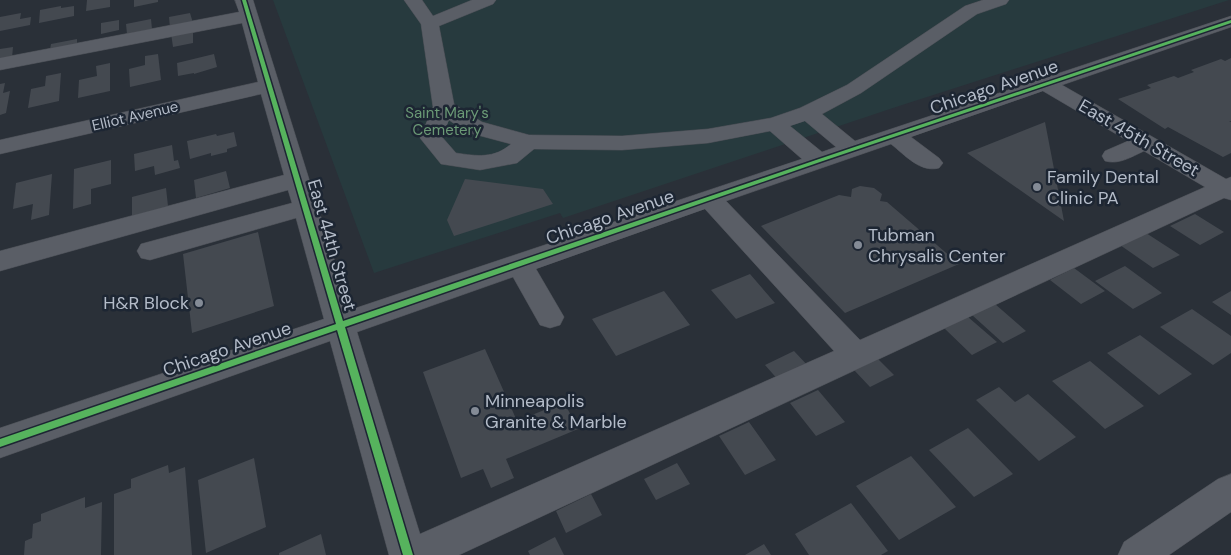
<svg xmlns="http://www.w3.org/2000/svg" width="1231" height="555" font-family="'DM Sans',sans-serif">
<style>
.green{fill:#273a3e}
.building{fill:#444950}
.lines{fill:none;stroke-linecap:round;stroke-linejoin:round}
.minor-casing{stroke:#484c53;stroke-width:1}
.minor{fill:#5a5e66;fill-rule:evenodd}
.cycleway-casing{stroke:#1d2633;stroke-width:3}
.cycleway{fill:#56b35d;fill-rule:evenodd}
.poi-dot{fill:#848b96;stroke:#1d2633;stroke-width:2}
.labels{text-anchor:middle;stroke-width:5;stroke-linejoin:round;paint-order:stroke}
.far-park-label{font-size:15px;fill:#6b9a76;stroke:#1d2633}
.far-street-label{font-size:15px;fill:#b4bcc9;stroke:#1d2633}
.street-label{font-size:18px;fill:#b4bcc9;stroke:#1d2633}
.poi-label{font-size:18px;fill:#b4bcc9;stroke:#1d2633;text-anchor:start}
</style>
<rect width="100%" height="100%" fill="#2a3038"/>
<path class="green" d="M273,0H1229L899,106L563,218L560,213L374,273Z"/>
<path class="building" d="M87,0H110V7L86,11Z
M134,0H158V2L134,7Z
M61,6V8L74,6V16L39,23L40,10Z
M21,13L20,19L31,17L30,25L0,31V17Z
M190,13L193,23L170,28L169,17Z
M151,19L152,29L127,34L126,24Z
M119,20V30L101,34V23Z
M193,29V43L173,47L171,33Z
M77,39V45L50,50L51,44Z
M13,47L12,58L0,60V49Z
M158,54L161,80L130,87L129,69L145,65V56Z
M214,54L217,67L194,74V73L178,76L177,63Z
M1231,58V121L1229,122H1231V153L1223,157L1168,127L1165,129L1118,99L1151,88L1147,85L1174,76L1178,78L1194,72L1191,70L1221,59L1225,61Z
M110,63V91L78,98L79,80L97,76L96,66Z
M61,73L59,101L28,108L31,89L45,86L46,76Z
M5,83L3,93L10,91L6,113L0,115V84Z
M1045,122L1064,221L967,153Z
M234,132L237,146L227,149V152L211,156V153L190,159L187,141L216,134L217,136Z
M172,145L174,161L178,160L180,168L155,175L154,166L135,171L134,154Z
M111,160V184L91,189V204L73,209L74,169Z
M226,171L230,188L196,198L194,180Z
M52,174L49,215L31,220L33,204L13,209L16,183Z
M465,179L543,189L553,204L454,236L447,220Z
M860,186L874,188L882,194L880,201L887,202L959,264L845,313L761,226L839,195L851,197L852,189Z
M166,188L168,206L132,216V197Z
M1195,214L1224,232L1200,245L1170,226Z
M258,232L274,306L192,333L183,254Z
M1146,233L1180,255L1153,268L1120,245Z
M1125,266L1162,293L1133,309L1095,281Z
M1074,268L1105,291L1081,304L1050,280Z
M750,274L775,303L736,319L711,290Z
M664,291L690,325L616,356L592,319Z
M1231,291V315L1212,302Z
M995,304L1026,331L1003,343L972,315Z
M1192,309L1231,336V353L1213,365L1160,327Z
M968,317L997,342L972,355L944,328Z
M1140,335L1192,374L1159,395L1107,353Z
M485,349L517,421L564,402L578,429L506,459L514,478L491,488L483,469L461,478L423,372Z
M794,351L810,368L780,382L765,365Z
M878,359L894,375L870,387L854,370Z
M1090,361L1144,406L1105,429L1052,381Z
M999,387L1015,402L1028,394L1076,437L1039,461L976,400Z
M818,390L845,422L816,436L790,403Z
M749,422L776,460L745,475L719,436Z
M968,428L1013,474L974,497L929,450Z
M911,456L956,507L899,540L856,486Z
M254,458L266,527L206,553L198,480Z
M677,463L690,484L656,500L644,479Z
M168,465L169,473L185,467L192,555H114V494L131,488V479Z
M591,494L602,515L566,533L556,511Z
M85,497V508L102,502L101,555H24L25,541L32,538L33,524L41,521V514Z
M851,503L888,551L881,555H809L795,534Z
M321,534L326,555H279V553Z
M555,537L564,555H530L528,551Z
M764,544L771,555H745Z"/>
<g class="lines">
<defs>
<path id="minor" d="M235,0H253L350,310L802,159L770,131L708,143L622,150L534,149L517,163L480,170L441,164L420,138L433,107L421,24L404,0H422L433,16L472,0H496L493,4L439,26L454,104L482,122L529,135L622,136L708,129L771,118L800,108L847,85L965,6L983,0H1009L1006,4L977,14L861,93L822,114L855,141L1231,16V27L1062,85L1226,179L1231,177V200L1224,198L459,555H389L330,341L0,458V428L324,319L296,218L150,260L141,258L137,251L141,244L292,203L288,190L0,271V251L284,175L261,94L0,154V140L258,82L242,23L0,70V58L239,12ZM1043,91L1128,141L1105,151L1102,156L1105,161C1119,165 1131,157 1144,151L1205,187L860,340L726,201L891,144C905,155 920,173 939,168L943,163L939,158L911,137ZM449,120L466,132L511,144C494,159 477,156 456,153L442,137ZM805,121L836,147L822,152L790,126ZM705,209L834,351L420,534L357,332L513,277L540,325L550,328L560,325L564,317L536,269Z
M1231,474V512L1169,555H1118L1124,542L1218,479Z"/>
</defs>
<use href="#minor" class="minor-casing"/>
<use href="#minor" class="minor"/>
<defs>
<path id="cycleway" d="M242,0H246L343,321L816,160L1231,20V23L820,162L345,327L413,555H403L337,330L0,447V439L336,324Z"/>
</defs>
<use href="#cycleway" class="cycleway-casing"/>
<use href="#cycleway" class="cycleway"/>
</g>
<g class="poi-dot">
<circle cx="1037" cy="187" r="5"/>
<circle cx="858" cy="245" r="5"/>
<circle cx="199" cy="303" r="5"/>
<circle cx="475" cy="411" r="5"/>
</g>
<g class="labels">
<g class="far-park-label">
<text x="447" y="118">Saint Mary's<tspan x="447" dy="17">Cemetery</tspan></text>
</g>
<g class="far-street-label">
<text transform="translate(135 116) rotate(-13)" y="5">Elliot Avenue</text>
</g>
<g class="street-label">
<text transform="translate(994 87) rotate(-19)" y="6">Chicago Avenue</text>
<text transform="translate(1139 138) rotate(30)" y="6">East 45th Street</text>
<text transform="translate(610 217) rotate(-19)" y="6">Chicago Avenue</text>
<text transform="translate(332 245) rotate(74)" y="6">East 44th Street</text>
<text transform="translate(227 349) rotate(-19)" y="6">Chicago Avenue</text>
</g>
<g class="poi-label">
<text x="1047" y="183">Family Dental<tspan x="1047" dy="21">Clinic PA</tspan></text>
<text x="868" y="241">Tubman<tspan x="868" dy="21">Chrysalis Center</tspan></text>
<text x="189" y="309" text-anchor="end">H&amp;R Block</text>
<text x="485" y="407">Minneapolis<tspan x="485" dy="21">Granite &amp; Marble</tspan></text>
</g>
</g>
</svg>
